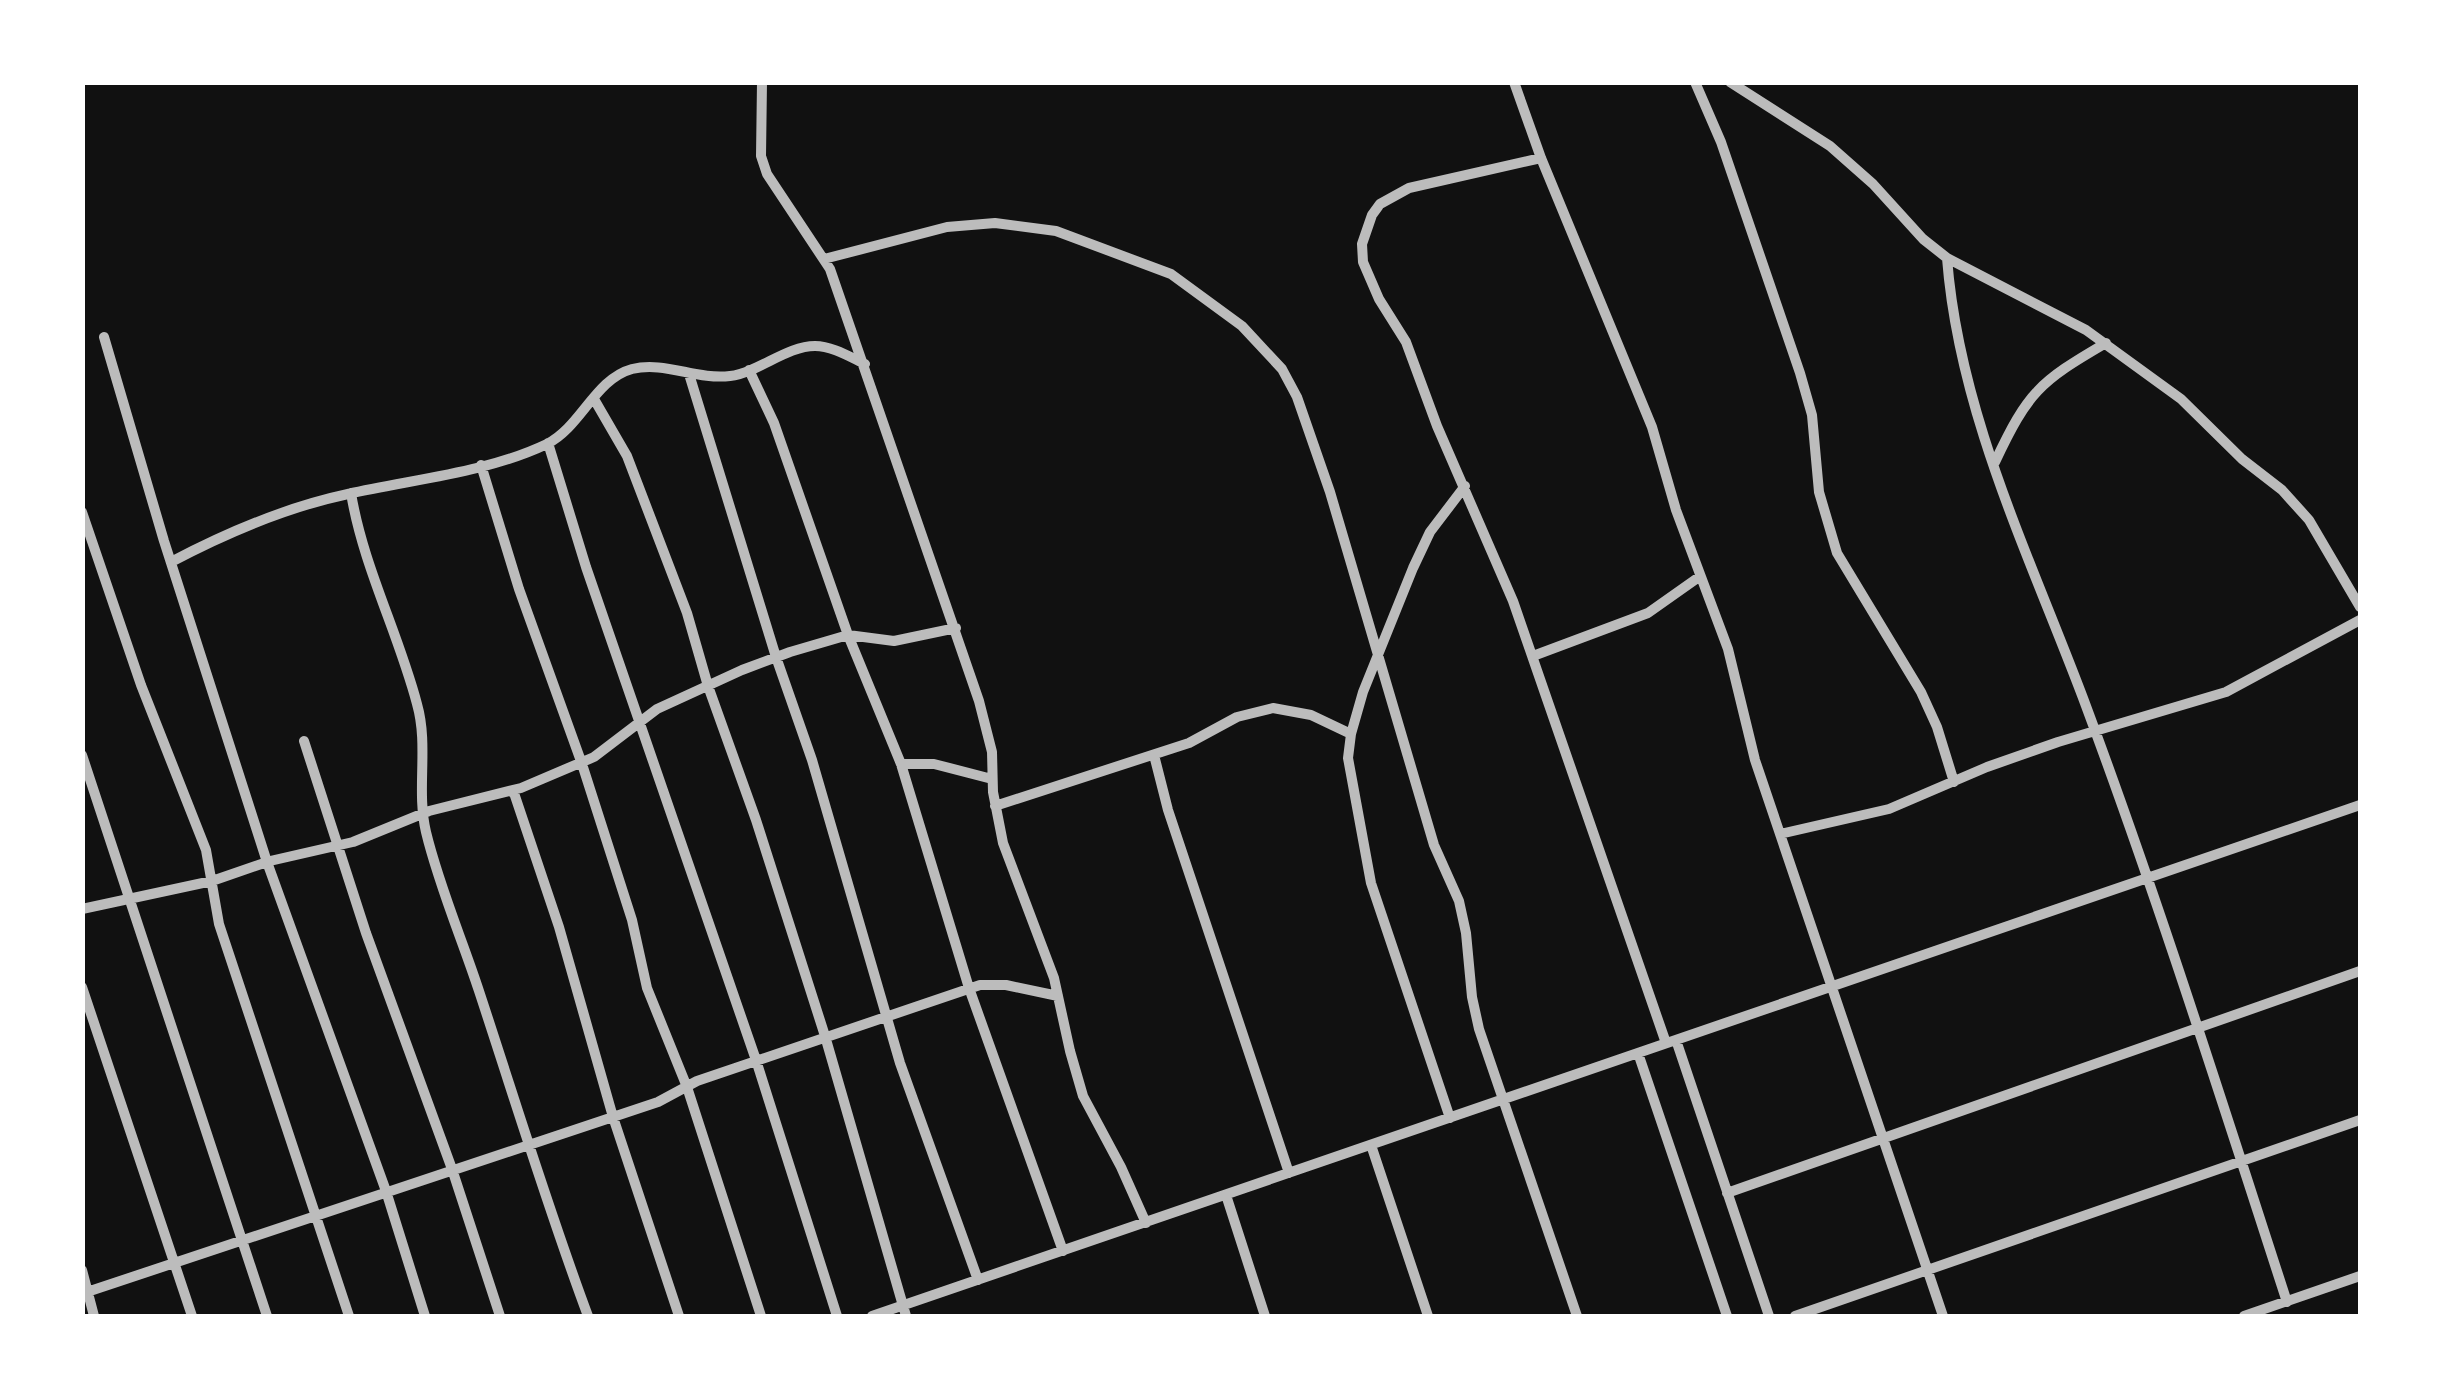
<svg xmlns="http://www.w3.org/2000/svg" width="2443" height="1399" font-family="Cabin,sans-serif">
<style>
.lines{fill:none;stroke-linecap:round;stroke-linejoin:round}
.minor{stroke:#bcbcbc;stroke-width:10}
</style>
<rect width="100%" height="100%" fill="#111"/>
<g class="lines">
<path class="minor" d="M762,82L761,156L767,174L830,269L979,701L992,752L993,792L1003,843L1054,978L1070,1051L1083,1096L1121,1167L1146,1223
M1514,82L1541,158L1652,427L1676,510L1728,649L1755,760L1943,1316
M1695,82L1721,142L1800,373L1812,415L1819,492L1837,553L1921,692L1937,727L1954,782
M1730,82L1830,146L1873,184L1923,239L1947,258L2086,330L2181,399L2242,459L2282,490L2309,520L2360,607
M1541,158L1409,188L1380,204L1372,215L1362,244L1363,262L1379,299L1406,342L1437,426L1513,601L1666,1043
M1947,258C1959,415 2032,561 2086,706C2159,902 2222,1102 2287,1302
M824,259L947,227L995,223L1056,231L1171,274L1242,326L1282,369L1297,397L1330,492L1434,845L1459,901L1466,933L1472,997L1479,1029L1577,1316
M104,337L164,541L267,862L386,1191L425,1316
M749,370L774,423L848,635L901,764L969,988L1063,1251
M689,374L776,657L812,760L900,1063L978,1280
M594,399L627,456L687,613L708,686L756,820L825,1036L906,1316
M548,443L586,567L756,1060L837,1316
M1995,462C2028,392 2039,382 2106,343
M481,465L519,589L582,764L632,920L647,988L687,1087L761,1316
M351,493C363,566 398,632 417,704C429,746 416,790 426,832C439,886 462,939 479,991C515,1100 548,1209 588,1316
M82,512L141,685L206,850L219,924L349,1316
M171,562C226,533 287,507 348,494C414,479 486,473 547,444C581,427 595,379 632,369C665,361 696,380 730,376C759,372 787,346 815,346C832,346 850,357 865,364
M1533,656L1648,613L1699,577
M304,741L366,933L452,1169L500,1316
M82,755L267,1316
M1154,755L1168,810L1289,1173
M901,764H934L992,779
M513,790L559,927L613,1117L679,1316
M995,806L1189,743L1237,717L1273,708L1311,715L1351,734
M1780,834L1889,809L1987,767L2058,742L2226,692L2360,620
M82,909L212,881L270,861L353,842L429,811L521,788L594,757L657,709L742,670L790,652L848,635L894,641L956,628
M82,987L192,1316
M1676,1040L1769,1316
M1638,1053L1727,1316
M1450,1118L1371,883L1348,758L1351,734L1363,692L1413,568L1430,532L1465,486
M1371,1145L1428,1316
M1727,1193L2360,971
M1226,1195L1265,1316
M82,1270L94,1316
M90,1291L658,1102L697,1081L980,985H1006L1058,996
M872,1316L2360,805
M1795,1316L2360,1120
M2244,1316L2360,1276"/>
</g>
<rect width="2443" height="1399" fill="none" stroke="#ffffff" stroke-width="170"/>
</svg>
